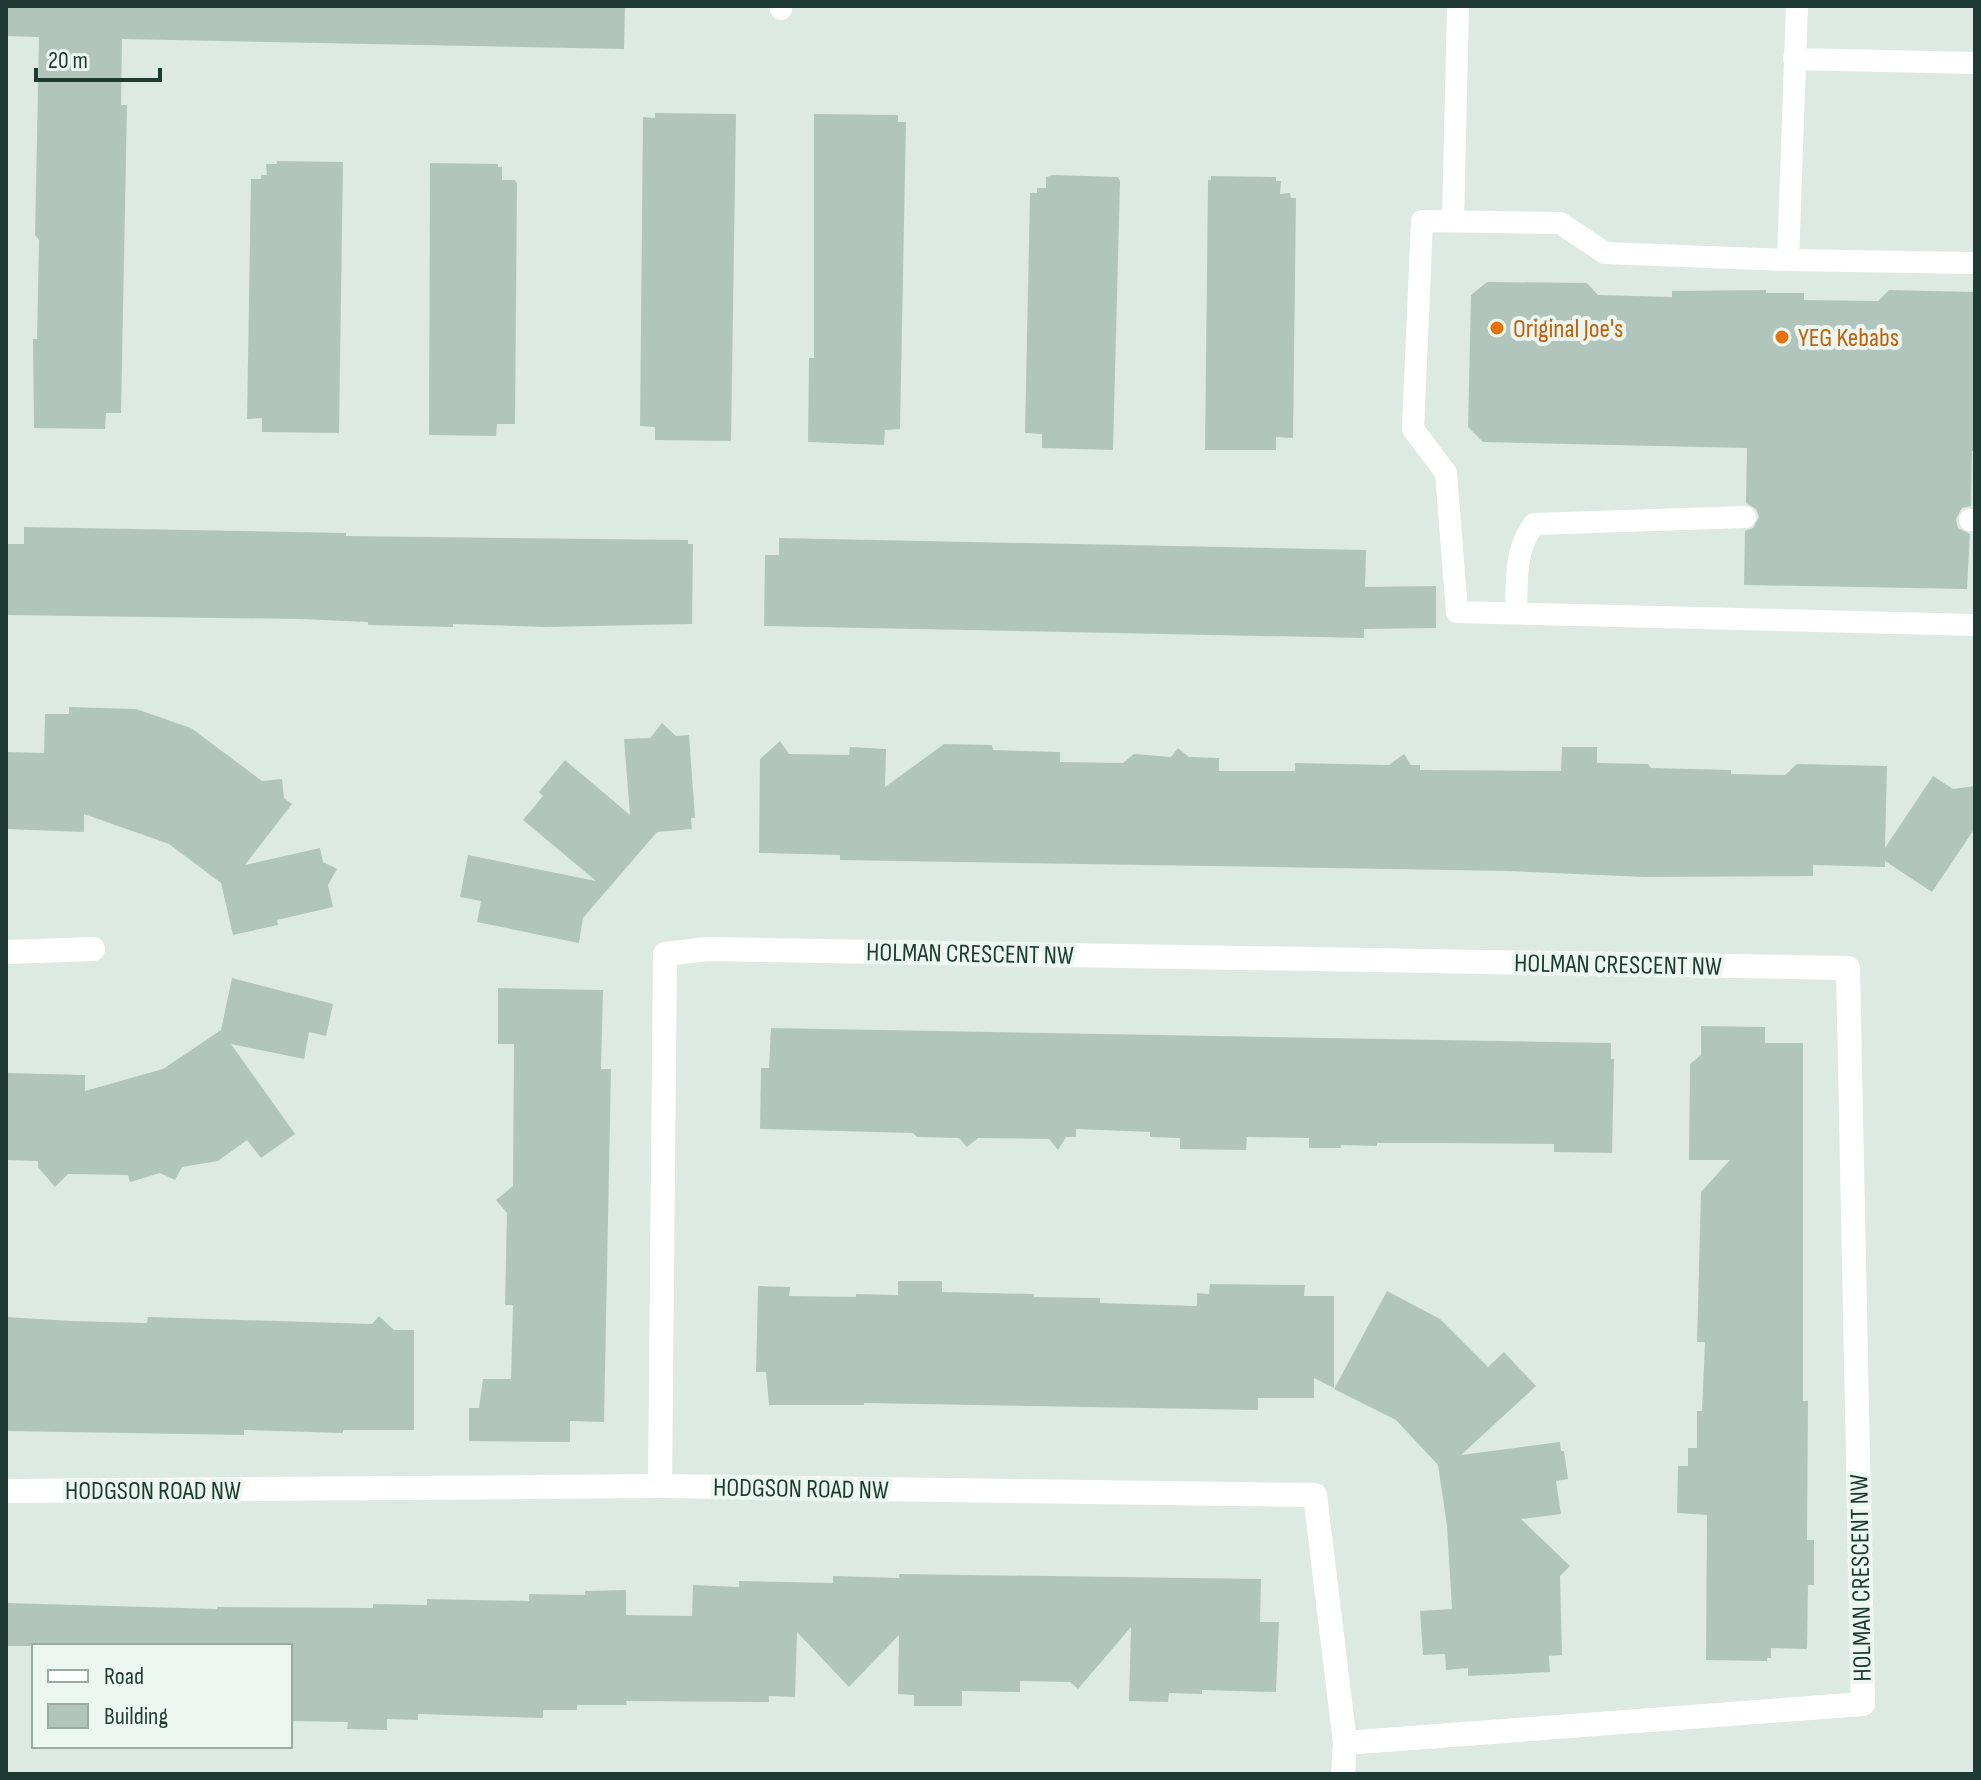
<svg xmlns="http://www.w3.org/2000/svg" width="1981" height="1780" font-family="'Sofia Sans Condensed',sans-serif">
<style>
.building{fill:#b2c5bd}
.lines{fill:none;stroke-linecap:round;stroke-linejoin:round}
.service{stroke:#fff;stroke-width:22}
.minor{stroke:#fff;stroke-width:24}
.tertiary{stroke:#fff;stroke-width:24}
.food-dot{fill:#e8710a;stroke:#edf7f2;stroke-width:3}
.labels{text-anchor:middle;stroke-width:8;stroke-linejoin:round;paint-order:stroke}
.food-label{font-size:26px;fill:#c56008;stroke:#edf7f2;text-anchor:start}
.street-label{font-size:26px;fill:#1e3a32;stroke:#edf7f2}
</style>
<rect width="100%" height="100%" fill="#ddeae4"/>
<path class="building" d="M6,6H625L624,49L122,39L121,105H127L121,413H106L105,429L34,428L33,339H37L39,240L35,235L39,37L6,36Z
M655,113L736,114L731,441L655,440V427L640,426L643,117L655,118Z
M814,114L898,115V122H906L900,429L885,430L884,445L808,442L809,358H814Z
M277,161L343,162L339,433L262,432V418L247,419L251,179H261V175H267L266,164H277Z
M430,163L498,164V167H502V180H515L517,184L515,424H497L496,436L429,435Z
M1053,175L1118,177L1120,181L1113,450L1042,448V434L1025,433L1030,193H1037V188H1046V177Z
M1211,176L1276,177V181H1281L1280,194L1290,193L1291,198H1296L1293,438L1276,437V450H1205L1208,180H1211Z
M1487,282L1587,283L1598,295L1672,297V291L1766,290V293H1804V300L1878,301L1889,290L1975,292V451H1972L1971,506L1962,508L1956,519L1958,528L1970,534L1967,589L1744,585L1745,531L1753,528L1759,517L1756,509L1746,503L1747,448L1483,442L1468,427L1471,295Z
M24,527L346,533V536L688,540V544H693L692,624L545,627L453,624V627L368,625V622L301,619L6,615L7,544H24Z
M779,538L1366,550L1365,587L1436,586V628L1364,629V638L764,626L765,555H779Z
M69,707L136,709L191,728L262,781L282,779L284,798L292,804L245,865L320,848L323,862L337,869L328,885L333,907L277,920L278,925L233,935L221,883L169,844L84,814V832L6,829V752L44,753L45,714H69Z
M662,723L676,736L689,735L695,818H691L692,829L657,832L583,918L579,943L477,922L481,901L460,897L468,855L596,881L523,820L543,796L539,792L565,760L630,815L624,739L650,738Z
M780,741L789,754L849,755L850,747L886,749L885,787L944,744L992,745L993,750L1060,752V762L1123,763L1134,754L1171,757L1178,748L1189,757L1219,758V771H1295V763L1389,765L1404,754L1411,765H1420V770L1561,771L1562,747H1597V763L1648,764L1651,768L1731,770V774L1785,775L1797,764L1887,766L1885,848L1933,776L1953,789L1975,786V828L1932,892L1885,861V867L1813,865V876L1644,877L1508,871L840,860V855L759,853L760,759Z
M232,978L333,1004L326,1036L309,1032L304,1059L231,1044L295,1134L261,1158L247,1140L218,1161L182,1167L175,1180L160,1173L130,1182L128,1175L68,1174L55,1187L38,1167V1161L6,1160V1073L85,1075V1091L163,1069L221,1030Z
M498,988L603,990L601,1069H611L604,1422L570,1421V1442L469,1441V1408H479L483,1379H511L513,1305H505L507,1213L496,1200L513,1186L514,1044H498Z
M1701,1026L1765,1027V1043H1803V1401H1808L1807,1540H1814V1585H1808L1807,1649L1771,1648V1658H1767V1661L1706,1660L1707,1515L1677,1513L1678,1466H1688V1448H1697V1411H1702L1705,1342H1697L1701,1192L1730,1160H1689L1690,1064L1701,1055Z
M771,1028L1611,1043V1059H1614L1612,1153L1554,1152V1144L1446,1143H1377V1146L1341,1145V1148H1309V1138L1247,1137L1246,1150L1180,1149V1138L1150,1137V1132L1076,1129V1137H1066L1058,1150L1049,1139L978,1138L967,1147L959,1138L917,1137L913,1133L760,1129L761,1068H769Z
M898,1281H942V1292L1034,1294V1297L1100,1298V1303L1197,1306V1293L1209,1294L1210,1284L1305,1285L1304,1296H1334V1388L1314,1378V1398H1258V1410L864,1403V1405H769L766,1372H756L758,1286L790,1287L789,1296L856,1297V1294L898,1295Z
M1387,1291L1440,1319L1488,1367L1504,1352L1536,1386L1461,1455L1560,1442L1561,1451H1564L1568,1479L1556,1481L1561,1514L1521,1519L1570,1566L1560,1576L1562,1655L1549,1656L1550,1672L1468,1676V1668L1446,1670L1445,1654L1423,1655L1420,1611L1452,1609L1447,1526L1438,1465L1396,1420L1334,1389Z
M379,1316L394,1330H414V1430H343V1433L244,1430V1435L6,1431V1317L71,1321L147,1323L148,1317L372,1324Z
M899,1574L1261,1579L1260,1622H1279L1276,1692L1202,1690V1694L1169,1693L1168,1702L1129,1701L1131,1627L1078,1689L1070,1682L1020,1681V1692L962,1691V1706H914V1695L898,1694L899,1635L849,1687L797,1632L795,1697L769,1696V1702L626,1701L627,1705H577V1710H543V1718L418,1714V1720L387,1719V1730L347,1729L348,1722L290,1721V1646H6V1603L217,1609V1607L373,1608V1604L427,1605V1599L529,1601V1594L585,1595V1591L626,1590V1615L692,1616L693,1585L739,1587V1581L833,1583V1576L899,1578Z"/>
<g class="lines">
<path class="service" d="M781,9V6
M1794,59L1975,63
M1453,221L1458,6
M1788,260L1797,6
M1975,263L1788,260L1605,253L1560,223L1422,221L1413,429L1446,473L1457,612L1975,625
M1970,520H1975
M1516,613C1517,582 1514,550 1534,524L1745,517"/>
<path class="minor" d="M6,952L93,949
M660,1486L665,954L708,949L1848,968L1863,1704L1345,1743"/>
<path class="tertiary" d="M6,1491L660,1486L1315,1495L1345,1743L1343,1774"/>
</g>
<g class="food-dot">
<circle cx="1497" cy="328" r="8"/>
<circle cx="1782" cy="337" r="8"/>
</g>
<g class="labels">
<g class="food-label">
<text x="1513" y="337">Original Joe's</text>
<text x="1798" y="346">YEG Kebabs</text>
</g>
<g class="street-label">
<text transform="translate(970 953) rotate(1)" y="9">HOLMAN CRESCENT NW</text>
<text transform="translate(1618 964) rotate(1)" y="9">HOLMAN CRESCENT NW</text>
<text transform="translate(801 1488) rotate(1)" y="9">HODGSON ROAD NW</text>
<text x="153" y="1499">HODGSON ROAD NW</text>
<text transform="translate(1860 1578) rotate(-91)" y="9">HOLMAN CRESCENT NW</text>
</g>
</g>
<rect width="1981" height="1780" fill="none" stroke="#1e3a32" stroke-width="16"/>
<rect x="32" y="1644" width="260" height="104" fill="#edf7f2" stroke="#9aaba5" stroke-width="2"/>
<rect x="48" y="1670" width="40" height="12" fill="#ffffff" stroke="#9aaba5" stroke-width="2"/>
<text x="104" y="1684" font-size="24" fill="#1e3a32">Road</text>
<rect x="48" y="1704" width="40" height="24" fill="#b2c5bd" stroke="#9aaba5" stroke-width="2"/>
<text x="104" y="1724" font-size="24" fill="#1e3a32">Building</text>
<path d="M36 68v12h124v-12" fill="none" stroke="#1e3a32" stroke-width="4"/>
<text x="48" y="68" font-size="24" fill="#1e3a32" stroke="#edf7f2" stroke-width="6" paint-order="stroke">20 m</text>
</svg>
